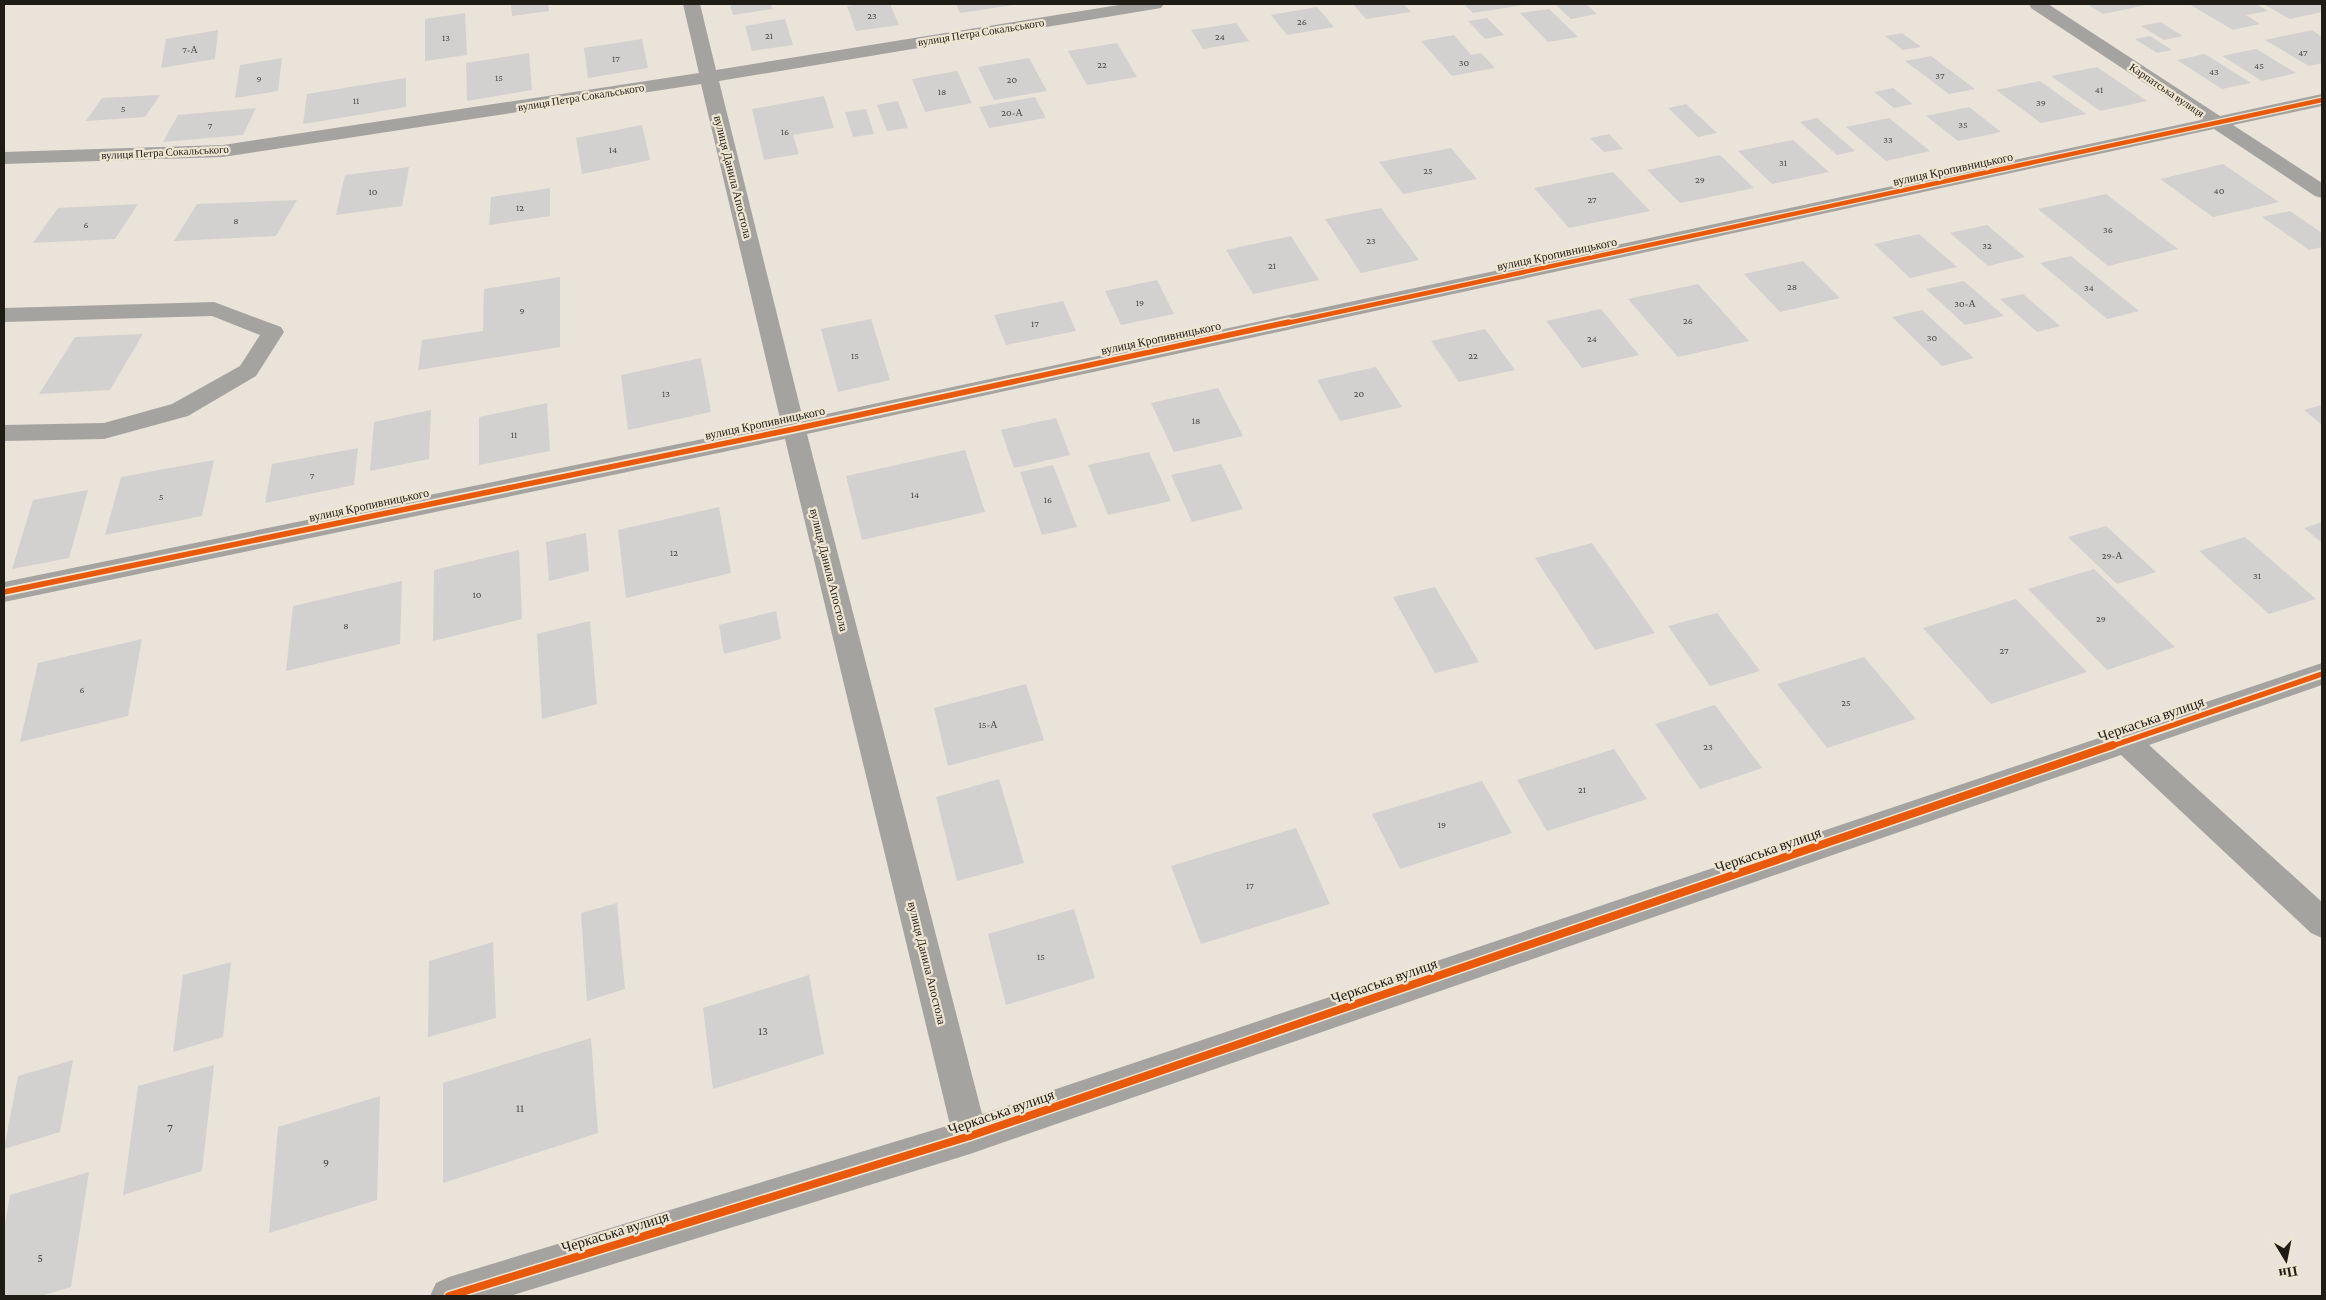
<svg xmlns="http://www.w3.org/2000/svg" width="2326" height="1300" font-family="'Crimson Pro',serif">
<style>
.building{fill:#d2d1d0}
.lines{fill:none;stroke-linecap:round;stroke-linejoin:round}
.minor{fill:#a5a3a0;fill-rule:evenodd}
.cycleway-far2-casing{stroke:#efe5d3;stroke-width:7}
.cycleway-far1-casing{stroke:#efe5d3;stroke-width:9}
.cycleway-casing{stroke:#efe5d3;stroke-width:11}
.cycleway-far2{stroke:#e8590c;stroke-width:4.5}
.cycleway-far1{stroke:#e8590c;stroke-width:5.5}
.cycleway{stroke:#e8590c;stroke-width:8}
.labels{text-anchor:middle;stroke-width:4.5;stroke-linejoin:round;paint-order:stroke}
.number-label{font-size:10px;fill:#4d4a46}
.far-street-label{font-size:11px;fill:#1f1c16;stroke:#efe5d3}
.street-label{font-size:12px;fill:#1f1c16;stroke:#efe5d3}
.near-number-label{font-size:12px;fill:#4d4a46}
.near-street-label{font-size:15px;fill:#1f1c16;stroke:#efe5d3}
</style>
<rect width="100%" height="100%" fill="#e9e3d9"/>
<path class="building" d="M511,4H548L549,11L512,16Z
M730,4H771L772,9L733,15Z
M860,4H890L899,25L856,31L847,6Z
M956,4H1014V5L960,13Z
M1353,4H1403L1411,12L1366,19Z
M1464,4H1523V5L1473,13Z
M1555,4H1586L1597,14L1571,19Z
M2087,4H2144L2146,5L2103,14Z
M2189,4H2256L2268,11L2246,15L2260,24L2233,30Z
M2263,4H2321L2322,12L2290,19Z
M1317,7L1334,27L1287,35L1271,15Z
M1549,9L1578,37L1548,42L1520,13Z
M465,13L467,55L425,61V19Z
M1487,18L1504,35L1485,39L1468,21Z
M785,19L793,45L752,51L745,26Z
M2160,22L2183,36L2164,40L2141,26Z
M1236,23L1249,41L1203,49L1191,30Z
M218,30L215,59L161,68L166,39Z
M2312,30L2322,37V63L2309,66L2265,40Z
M1902,33L1921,47L1903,50L1885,36Z
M1454,35L1471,55L1481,53L1495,68L1452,76L1421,41Z
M2150,36L2172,50L2157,53L2135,39Z
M642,39L648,68L588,78L584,48Z
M1117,43L1137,77L1087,85L1068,51Z
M2256,49L2296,73L2262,81L2222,56Z
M529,53L532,90L467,101L466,63Z
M2205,54L2251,83L2222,89L2177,60Z
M1931,56L1975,89L1949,94L1905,61Z
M282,58L278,91L235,98L240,65Z
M1029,58L1047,91L994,100L978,67Z
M2097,67L2147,101L2100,111L2051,76Z
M957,71L972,103L925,112L912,79Z
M406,78V107L303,124L307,94Z
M2040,81L2086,114L2041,123L1996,90Z
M1893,88L1913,104L1894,108L1874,92Z
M160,95L145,117L86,121L102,98Z
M824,96L834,128L793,135L799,154L764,160L752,109Z
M1035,97L1046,118L989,128L979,107Z
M898,101L908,128L887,131L877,105Z
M1686,104L1717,133L1698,137L1668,108Z
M1969,107L2001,132L1958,141L1926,116Z
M256,108L243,135L163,142L178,115Z
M866,109L874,134L853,137L845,112Z
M1817,118L1855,151L1837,155L1800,122Z
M1889,118L1930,151L1886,161L1846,127Z
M642,125L650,160L582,174L576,138Z
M1609,134L1623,149L1604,152L1590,138Z
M1793,140L1829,172L1772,184L1738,151Z
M1451,148L1477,179L1403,194L1379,162Z
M1720,155L1754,188L1680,203L1647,170Z
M2223,164L2279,202L2213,217L2160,179Z
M409,167L402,206L336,215L345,175Z
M1613,172L1650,211L1569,228L1534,188Z
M550,188V216L489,225L491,197Z
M2106,194L2178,249L2108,266L2038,209Z
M297,200L276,236L174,241L197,204Z
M138,204L115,239L33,243L58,208Z
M1381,208L1419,260L1361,273L1325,219Z
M2290,211L2322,233V247L2309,250L2262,217Z
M1987,225L2025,257L1988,266L1950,233Z
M1919,234L1957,267L1910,278L1874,244Z
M1291,236L1319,280L1253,294L1226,250Z
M2071,256L2139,311L2107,319L2040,263Z
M1803,261L1840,298L1780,312L1744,274Z
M560,277V347L418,370L422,340L483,331L484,289Z
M1157,280L1174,314L1121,325L1105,291Z
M1964,281L2004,316L1965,325L1926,289Z
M1698,284L1749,341L1678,357L1628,299Z
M2023,294L2060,326L2037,332L2000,299Z
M1063,301L1076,331L1006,345L994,315Z
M1601,309L1639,355L1582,368L1546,321Z
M1922,310L1974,358L1942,366L1892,317Z
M871,319L890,380L838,392L821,329Z
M1485,329L1515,370L1459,382L1431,341Z
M143,334L110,390L39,394L75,337Z
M701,358L711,412L628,430L621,375Z
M1376,367L1402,407L1340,421L1317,380Z
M1218,388L1243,436L1174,452L1151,403Z
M547,403L550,451L479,465V417Z
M2322,405V425L2304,410Z
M431,410L429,459L370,471L374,422Z
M1056,418L1070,455L1014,468L1001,430Z
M358,448L354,485L265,503L272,464Z
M965,450L985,512L862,540L846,476Z
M1149,452L1171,501L1108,515L1088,465Z
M214,460L202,516L105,535L121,477Z
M1221,464L1243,509L1192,522L1171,475Z
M1053,465L1077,527L1042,535L1020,472Z
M88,490L69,558L12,569L33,500Z
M719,507L731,573L626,598L618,530Z
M2322,522V543L2304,528Z
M2106,526L2156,572L2117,584L2068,537Z
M586,533L589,571L549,581L546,542Z
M2245,537L2316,599L2269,614L2199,551Z
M1592,543L1655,633L1595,650L1535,558Z
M519,550L522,619L433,641L434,570Z
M2094,569L2175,647L2107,670L2028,589Z
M402,581L400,644L286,671L293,606Z
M1435,587L1479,662L1435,673L1393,597Z
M2016,599L2087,672L1991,704L1923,628Z
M776,611L781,639L724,654L719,625Z
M1717,613L1760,671L1710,686L1668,626Z
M590,621L597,704L542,719L537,634Z
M142,639L128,716L20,742L38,663Z
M1864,657L1916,719L1827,748L1777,684Z
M1026,684L1044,740L948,766L934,708Z
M1715,705L1762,768L1700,789L1655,724Z
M1614,749L1647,799L1547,831L1517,780Z
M999,779L1024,863L957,881L936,797Z
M1482,781L1512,833L1400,869L1372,814Z
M1296,828L1330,904L1201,944L1171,866Z
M617,903L625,989L587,1001L581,913Z
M1074,909L1095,978L1006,1005L988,934Z
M493,942L496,1018L428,1037L429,961Z
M231,962L223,1037L173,1052L183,975Z
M809,975L824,1054L713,1089L703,1008Z
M591,1038L598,1133L443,1183V1083Z
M73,1060L60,1132L4,1149L18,1076Z
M214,1065L202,1171L123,1195L138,1086Z
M380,1096L377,1200L269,1233L278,1127Z
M89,1172L71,1287L40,1296H4V1230L10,1195Z"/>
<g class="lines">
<path class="minor" d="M683,4H700L716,70L1125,4H1164L1161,8L1155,9L719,81L803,419L2201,120L2031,8L2029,4H2048L2220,116L2322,94V106L2233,125L2322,183V198L2315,196L2214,129L807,434L982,1114L2322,663V685L2149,745L2322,902V938L2311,933L2121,755L970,1154L510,1296H430L436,1283L449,1277L950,1125L785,439L4,602V582L781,423L701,84L223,157L4,164V152L223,145L699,73Z
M214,302L281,327L284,332L256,376L188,416L104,439L4,441V425L104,423L172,404L240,366L260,335L212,316L4,322V308Z"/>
<defs>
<path id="cycleway-far2" d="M1283,324L2322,100"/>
<path id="cycleway-far1" d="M4,592L794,429L1289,322
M2109,747L2322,674"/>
<path id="cycleway" d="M449,1296L970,1136L2113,745"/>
</defs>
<use href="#cycleway-far2" class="cycleway-far2-casing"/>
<use href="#cycleway-far1" class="cycleway-far1-casing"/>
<use href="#cycleway" class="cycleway-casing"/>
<use href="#cycleway-far2" class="cycleway-far2"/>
<use href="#cycleway-far1" class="cycleway-far1"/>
<use href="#cycleway" class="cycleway"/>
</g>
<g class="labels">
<g class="number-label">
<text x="872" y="19">23</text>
<text x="1302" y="25">26</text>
<text x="769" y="39">21</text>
<text x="1220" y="40">24</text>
<text x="446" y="41">13</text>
<text x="190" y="53">7-А</text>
<text x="2303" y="56">47</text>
<text x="616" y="62">17</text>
<text x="1464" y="66">30</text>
<text x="1102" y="68">22</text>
<text x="2259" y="69">45</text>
<text x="2214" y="75">43</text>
<text x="1940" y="79">37</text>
<text x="499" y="81">15</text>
<text x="259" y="82">9</text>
<text x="1012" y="83">20</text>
<text x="2099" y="93">41</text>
<text x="942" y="95">18</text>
<text x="356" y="104">11</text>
<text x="2041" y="106">39</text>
<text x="123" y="112">5</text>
<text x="1012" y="116">20-А</text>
<text x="1963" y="128">35</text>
<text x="210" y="129">7</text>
<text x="785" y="135">16</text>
<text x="1888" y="143">33</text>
<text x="613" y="153">14</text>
<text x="1783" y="166">31</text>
<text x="1428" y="174">25</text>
<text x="1700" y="183">29</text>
<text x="2219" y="194">40</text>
<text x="373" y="195">10</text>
<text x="1592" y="203">27</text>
<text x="520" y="211">12</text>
<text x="236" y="224">8</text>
<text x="86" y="228">6</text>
<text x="2108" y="233">36</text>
<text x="1371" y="244">23</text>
<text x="1987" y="249">32</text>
<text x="1272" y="269">21</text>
<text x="1792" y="290">28</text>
<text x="2089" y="291">34</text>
<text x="1140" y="306">19</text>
<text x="1965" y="307">30-А</text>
<text x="522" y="314">9</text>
<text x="1688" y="324">26</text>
<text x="1035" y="327">17</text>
<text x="1932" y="341">30</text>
<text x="1592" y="342">24</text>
<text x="855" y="359">15</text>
<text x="1473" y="359">22</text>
<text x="666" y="397">13</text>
<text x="1359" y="397">20</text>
<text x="1196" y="424">18</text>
<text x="514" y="438">11</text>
<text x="312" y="479">7</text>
<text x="915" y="498">14</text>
<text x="161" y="500">5</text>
<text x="1048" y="503">16</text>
<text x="674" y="556">12</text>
<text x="2112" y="559">29-А</text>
<text x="2257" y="579">31</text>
<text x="477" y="598">10</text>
<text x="2101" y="622">29</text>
<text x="346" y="629">8</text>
<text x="2004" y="654">27</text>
<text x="82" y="693">6</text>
<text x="1846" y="706">25</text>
<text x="988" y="728">15-А</text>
<text x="1708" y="750">23</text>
<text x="1582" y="793">21</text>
<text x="1442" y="828">19</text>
<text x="1250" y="889">17</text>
<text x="1041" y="960">15</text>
</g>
<g class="far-street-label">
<text transform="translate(981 32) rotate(-9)" y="4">вулиця Петра Сокальського</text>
<text transform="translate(2167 90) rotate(34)" y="4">Карпатська вулиця</text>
<text transform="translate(581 97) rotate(-9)" y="4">вулиця Петра Сокальського</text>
<text transform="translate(165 152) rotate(-3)" y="4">вулиця Петра Сокальського</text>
</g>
<g class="street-label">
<text transform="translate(1953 169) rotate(-12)" y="4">вулиця Кропивницького</text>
<text transform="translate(733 177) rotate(76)" y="4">вулиця Данила Апостола</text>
<text transform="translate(1557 254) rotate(-12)" y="4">вулиця Кропивницького</text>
<text transform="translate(1161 338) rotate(-12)" y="4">вулиця Кропивницького</text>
<text transform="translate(765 423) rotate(-12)" y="4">вулиця Кропивницького</text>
<text transform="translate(369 505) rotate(-12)" y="4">вулиця Кропивницького</text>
<text transform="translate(829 570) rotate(76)" y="4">вулиця Данила Апостола</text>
<text transform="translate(927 963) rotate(76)" y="4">вулиця Данила Апостола</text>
</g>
<g class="near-number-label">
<text x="763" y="1035">13</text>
<text x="520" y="1112">11</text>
<text x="170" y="1132">7</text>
<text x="326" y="1167">9</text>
<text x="40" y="1262">5</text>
</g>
<g class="near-street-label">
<text transform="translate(2151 719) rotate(-19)" y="5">Черкаська вулиця</text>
<text transform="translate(1768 850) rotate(-19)" y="5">Черкаська вулиця</text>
<text transform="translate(1384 981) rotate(-19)" y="5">Черкаська вулиця</text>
<text transform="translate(1001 1112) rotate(-19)" y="5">Черкаська вулиця</text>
<text transform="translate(615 1232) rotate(-17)" y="5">Черкаська вулиця</text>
</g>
</g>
<rect width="2326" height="1300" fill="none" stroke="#1f1c16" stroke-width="10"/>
<g transform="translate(2286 1260) rotate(170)" stroke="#efe5d3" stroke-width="4" paint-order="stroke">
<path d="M0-4L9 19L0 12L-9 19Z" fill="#1f1c16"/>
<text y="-8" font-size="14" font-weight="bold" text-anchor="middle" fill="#1f1c16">Пн</text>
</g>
</svg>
